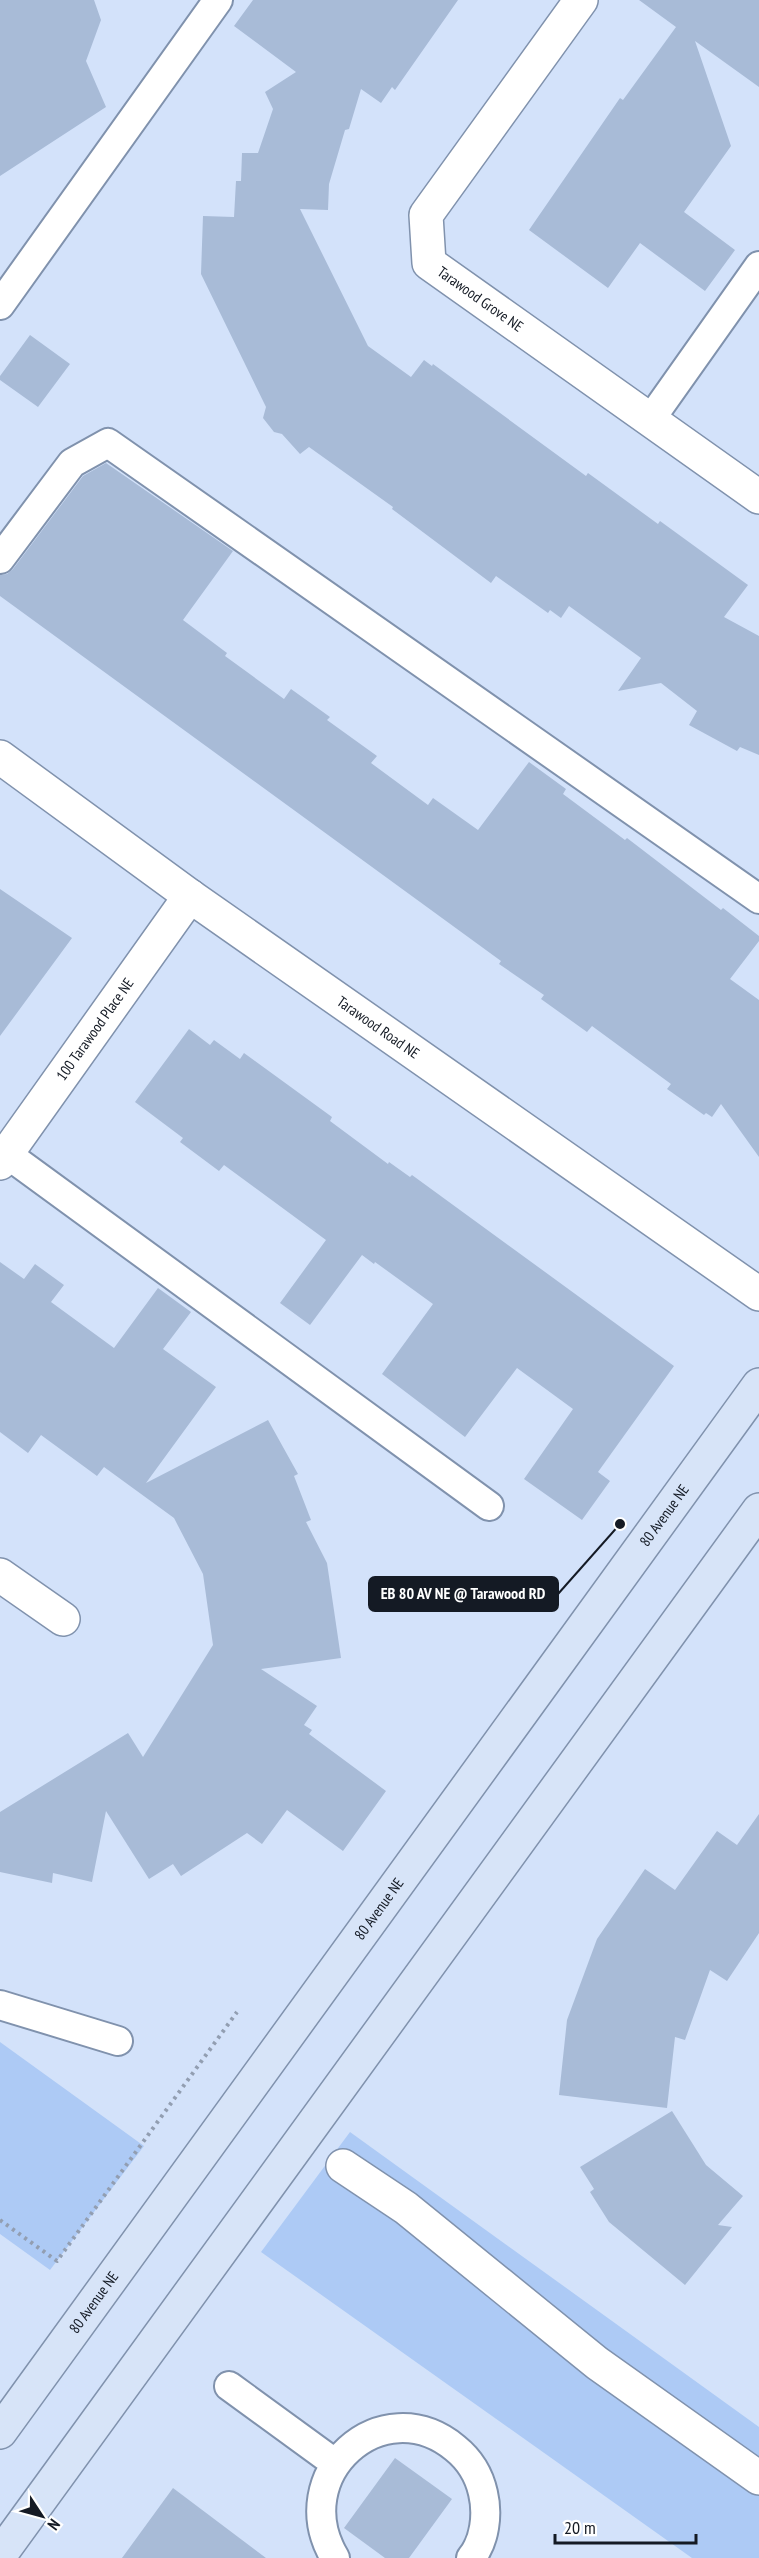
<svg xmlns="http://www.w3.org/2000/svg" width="759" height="2558" font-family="'PT Sans Narrow',sans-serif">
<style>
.green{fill:#adcaf5}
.building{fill:#a8bbd7}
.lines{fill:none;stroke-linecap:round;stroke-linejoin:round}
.lane-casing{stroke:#8092ad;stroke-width:32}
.street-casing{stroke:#8092ad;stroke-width:36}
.secondary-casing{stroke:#8092ad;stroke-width:36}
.path{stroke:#929eb1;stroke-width:4;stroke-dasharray:3 4.5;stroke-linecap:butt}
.lane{stroke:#fff;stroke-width:28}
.street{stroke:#fff;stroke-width:33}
.secondary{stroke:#d7e4f8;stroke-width:33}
.labels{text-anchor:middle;stroke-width:5;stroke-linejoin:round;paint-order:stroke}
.street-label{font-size:15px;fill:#141a24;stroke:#fff}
.leader{fill:none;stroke:#141a24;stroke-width:2}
.callout-dot{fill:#141a24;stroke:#fff;stroke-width:2}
.callout{fill:#141a24;stroke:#141a24;stroke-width:2}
.callout-label{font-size:16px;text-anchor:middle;font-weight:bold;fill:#fff}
</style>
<rect width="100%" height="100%" fill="#d3e2fa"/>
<path class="green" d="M0,2042L144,2146L50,2270L0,2234Z
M350,2132L759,2427V2558H692L261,2252Z"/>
<path class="building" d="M0,0H94L101,20L86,61L106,107L0,176Z
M253,0H458L395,90L392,87L381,103L361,89L349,129L345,130L329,184L328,210L300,209L368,346L411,377L424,360L432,366L433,364L586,476L588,473L658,524L660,521L748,585L724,617L759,636V755L740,747L737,751L689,725L697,711L661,683L618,691L641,658L569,606L561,618L550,610L548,613L496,576L491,583L392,509L393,507L309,447L300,454L282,434L274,432L263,418L266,407L201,274L203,216L234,217L236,181H241L242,153H258L273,109L265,92L296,72L234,26Z
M639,0H759V87L695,41L731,146L684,212L735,250L705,291L640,243L608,288L529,230L620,98L623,100L676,27Z
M30,335L70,364L38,407L0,380V376Z
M106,463L233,551L183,620L227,653L225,656L284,699L291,689L330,717L327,720L377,756L371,763L428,805L433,798L478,830L529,762L566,789L563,794L625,840L627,838L721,910L723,908L759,936V941L730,979L759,1000V1157L721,1104L712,1117L706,1113L704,1115L667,1089L671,1084L592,1026L587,1032L541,999L544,995L499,964L501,961L0,596V575L7,574L13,569L83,476Z
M0,889L72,938L0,1036Z
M189,1029L210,1045L214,1040L240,1059L244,1053L332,1117L330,1121L388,1164L389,1162L410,1177L412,1175L674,1366L598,1472L610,1481L582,1520L524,1479L573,1409L517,1368L465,1437L382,1374L433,1304L375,1262L374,1264L362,1255L310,1325L280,1303L326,1240L224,1165L219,1171L180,1142L183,1138L135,1102Z
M0,1262L24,1279L35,1264L64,1285L51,1302L114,1348L158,1288L191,1312L163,1349L216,1387L146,1483L268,1420L298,1474L294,1476L311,1520L306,1522L327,1563L341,1658L261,1669L317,1706L304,1725L312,1730L309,1734L386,1791L343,1851L287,1810L262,1844L247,1833L181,1876L173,1864L149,1879L106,1811L92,1882L53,1873L52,1883L0,1872V1812L128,1733L143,1757L213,1645L203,1574L174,1518L104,1467L97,1476L41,1435L28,1453L0,1432Z
M759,1814V1933L727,1981L710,1970L685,2040L675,2037L667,2108L559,2095L567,2020L597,1939L645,1869L675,1890L717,1831L737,1845Z
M672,2111L706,2165L743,2196L718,2225L732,2227L685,2285L609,2222L590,2192L594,2189L580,2167Z
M395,2458L452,2499L409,2558H385L344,2528Z
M173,2488L266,2558H122Z"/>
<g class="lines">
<defs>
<path id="lane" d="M0,305L218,0
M650,420L759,266
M0,559L72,463L108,443L759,899
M0,1149L489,1506
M0,2005L118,2041
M229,2386L336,2464
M335,2558C285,2475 382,2388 455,2448C470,2460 479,2475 483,2493C488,2514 485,2541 471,2558"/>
<g id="street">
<path id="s1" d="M581,0L426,215L429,263L759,497"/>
<path id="s2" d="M0,757L190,896L759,1294"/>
<path id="s3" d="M0,1163L190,896"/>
<path d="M0,1575L63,1619"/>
<path d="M343,2166L406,2208L597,2363L759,2478"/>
</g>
<g id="secondary">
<path id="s4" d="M0,2432L759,1385"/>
<path d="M0,2555L759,1510"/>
</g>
</defs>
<use href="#lane" class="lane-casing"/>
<use href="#street" class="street-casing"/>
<use href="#secondary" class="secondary-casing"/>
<path class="path" d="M0,2220L57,2261L237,2012"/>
<use href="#lane" class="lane"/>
<use href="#street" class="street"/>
<use href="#secondary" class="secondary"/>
</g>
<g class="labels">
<g class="street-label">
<text dy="5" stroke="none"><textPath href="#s1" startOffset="376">Tarawood Grove NE</textPath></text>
<text dy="5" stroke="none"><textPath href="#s2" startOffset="465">Tarawood Road NE</textPath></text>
<text dy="5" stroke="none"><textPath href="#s3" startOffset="164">100 Tarawood Place NE</textPath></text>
<text dy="5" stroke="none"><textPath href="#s4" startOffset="1132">80 Avenue NE</textPath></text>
<text dy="5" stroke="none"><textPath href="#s4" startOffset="646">80 Avenue NE</textPath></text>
<text dy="5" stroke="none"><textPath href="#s4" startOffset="160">80 Avenue NE</textPath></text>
</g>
</g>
<path class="leader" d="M620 1524L558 1594"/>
<circle class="callout-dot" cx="620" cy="1524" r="6"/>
<rect class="callout" x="369" y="1577" width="189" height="34" rx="6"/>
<g class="callout-label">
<text x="463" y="1599">EB 80 AV NE @ Tarawood RD</text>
</g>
<g transform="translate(42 2516) rotate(126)" stroke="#ffffff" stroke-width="4.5" paint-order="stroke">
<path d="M0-4.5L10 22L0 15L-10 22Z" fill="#141a24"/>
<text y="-9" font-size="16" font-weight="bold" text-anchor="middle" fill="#141a24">N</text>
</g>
<path d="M555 2534v9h141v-9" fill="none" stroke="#141a24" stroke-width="3"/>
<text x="564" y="2534" font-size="18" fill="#141a24" stroke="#ffffff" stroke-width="4.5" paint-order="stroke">20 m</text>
</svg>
